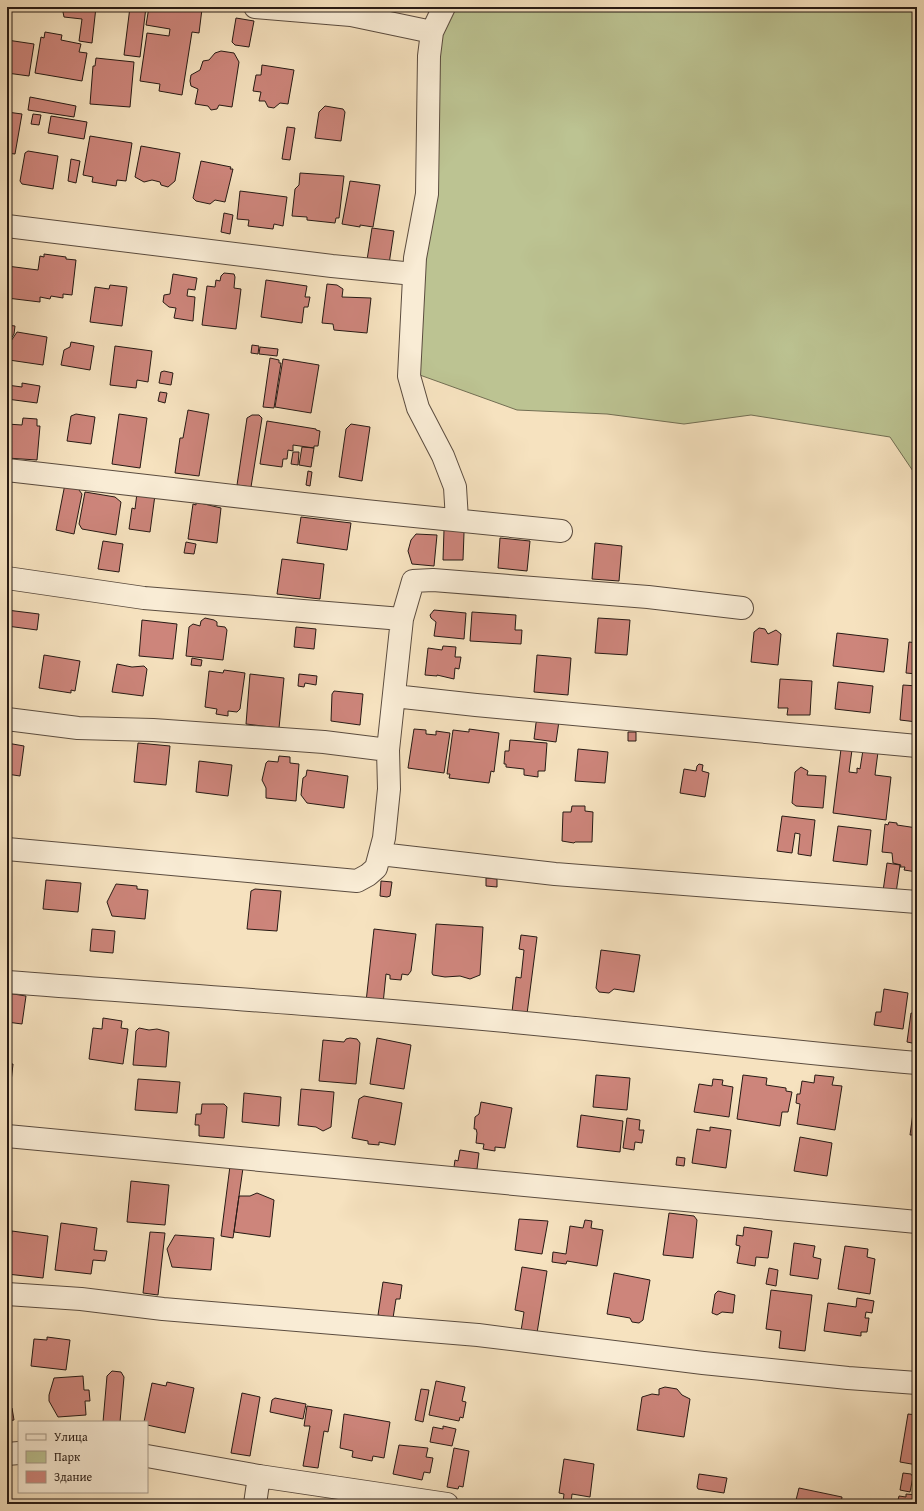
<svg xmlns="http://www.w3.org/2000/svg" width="924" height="1511" font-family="'Gentium Book Plus',serif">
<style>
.green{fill:#bcc392;stroke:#726e53}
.building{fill:#cd857b;stroke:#271a14}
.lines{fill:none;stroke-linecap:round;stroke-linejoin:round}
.minor-casing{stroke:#5b4c3f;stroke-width:24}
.minor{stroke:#f9ecd5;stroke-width:22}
</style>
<rect width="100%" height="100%" fill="#f6e2bf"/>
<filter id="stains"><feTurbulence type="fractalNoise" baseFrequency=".005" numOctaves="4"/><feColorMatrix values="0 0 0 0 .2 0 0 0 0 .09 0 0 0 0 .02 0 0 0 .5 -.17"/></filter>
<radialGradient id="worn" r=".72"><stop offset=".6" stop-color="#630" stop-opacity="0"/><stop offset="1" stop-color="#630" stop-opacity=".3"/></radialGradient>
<path class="green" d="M454,7H917V477L890,437L751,415L684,424L607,414L517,410L417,374L433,41L453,14Z"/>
<path class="building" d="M62,7H96L92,43L79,41L82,19L64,17Z
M130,7H146L140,57L124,55Z
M149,7H186L202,9L199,33L192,32L182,95L159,91L160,84L140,81L147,33L169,36L170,29L146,25Z
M236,18L254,21L249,47L235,45L232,42Z
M45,32L62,35L61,40L81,44L79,52L87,53L82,81L35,73L41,37L44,38Z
M7,40L34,44L29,76L7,73Z
M221,51L234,53L239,62L232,107L219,105L217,109L211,110L208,106L195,104L198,89L191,86L190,81L191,75L200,70L203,61L209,60L215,53Z
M96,58L134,62L130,107L90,104L93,66H95Z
M262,65L294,70L288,104L280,103L274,108L268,107L265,101H259L261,92L253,91L256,75H261Z
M30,97L76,106L74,117L28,110Z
M325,106L343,109L345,112L341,141L315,138L319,112Z
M7,112L22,114L15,154L7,153Z
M33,114L41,115L39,125L31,124Z
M51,116L87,122L84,139L48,133Z
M287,127L295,128L290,160L282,159Z
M90,136L132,143L126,181L117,180L116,186L92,182L93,177L83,175Z
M141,146L180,153L175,181L168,187L161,185L160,182L152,180L144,182L135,177Z
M28,151L58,156L53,189L22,184L20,181L25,153Z
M71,159L80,161L76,183L68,181Z
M201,161L231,167L230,169H233L225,202L215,200L210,204L196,201L193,198Z
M300,173L344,176L339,218H336L335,223L307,220V217L292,216L295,189L299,185Z
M350,181L380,185L373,227L360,225V227L342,224Z
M240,191L287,197L283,226L274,224L273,229L248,226L249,220L237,219Z
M224,213L233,215L230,234L221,232Z
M372,228L394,231L389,264L367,260Z
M44,254L66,257V259L76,260L72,295L63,294V298L51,296L50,299L40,297V302L7,298V266L38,270L40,256L44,257Z
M224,273L234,274L235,277L234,288L241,289L236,329L202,325L207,286L215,287L216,280L220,281L221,276Z
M173,274L197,278L195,290L188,289L187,296L195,297L193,321L174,318L176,308L169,307L163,302L164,295L170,294Z
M266,280L307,286L305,297H310L308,307H304L302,323L261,317Z
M327,284L337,285L343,289L342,297L371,298L367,333L334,330L333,324L322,323Z
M110,285L127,287L122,326L90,322L95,287L109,289Z
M7,325L15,326L14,334L9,342L7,341Z
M17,332L47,337L43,365L9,360L7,347Z
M71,342L94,346L90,370L61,365L64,350L70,347Z
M252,345L259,346L258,354L251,353Z
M115,346L152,351L148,382L137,380L136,388L110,385Z
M260,347L278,349L277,356L259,354Z
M270,358L279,360V363H281L274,408L263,407Z
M283,359L319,365L311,413L275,407Z
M164,371L173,373L171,385L159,383L161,372Z
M22,383L40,386L37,403L7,399V385L22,387Z
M160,392L167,393L165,403L158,401Z
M188,410L209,414L199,476L175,473L180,438H183Z
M76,414L95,417L91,444L67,441L71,416Z
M119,414L147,418L140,468L112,464Z
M252,415H259L262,418L251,487L237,485L247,418Z
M23,418L37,419V426H40L37,460L7,458V424L22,425Z
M267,421L316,429V430L320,431L318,446H314V448L293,445V451L288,450L287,459H283L282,467L260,464Z
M351,424L370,427L362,481L339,477L346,429Z
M302,447L314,448L311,467L299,465Z
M293,452H299L298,465L291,464Z
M308,471L312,472L310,486L306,485Z
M65,484L76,486L82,494L74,534L56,530Z
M85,492L115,497L121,502L116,535L82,529L79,524Z
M137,493L155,495L150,532L129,529L132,508L135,509Z
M196,502L221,508L217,543L188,539L193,504L196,505Z
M301,517L351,523L347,550L297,543Z
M444,530H462L464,533L463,560H443Z
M416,534L437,535L434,566L412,564L408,551L411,540Z
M500,538L530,541L527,571L498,568Z
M103,541L123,544L119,572L98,569Z
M186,542L196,544L194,554L184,553Z
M595,543L622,546L619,581L592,579Z
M282,559L324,564L320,599L277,594Z
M7,610L39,614L37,630L7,626Z
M434,610L466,613L464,639L434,636L436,622L431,618L430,615Z
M472,612L516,615L515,630H522L521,644L470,641Z
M205,618L214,620L217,622V626L225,627L227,630L223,660L186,656L189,627L193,624L200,626L201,621Z
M598,618L630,620L627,655L595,653Z
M142,620L177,624L173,659L139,656Z
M296,627L316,629L314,649L294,647Z
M759,628L765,629L768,634L776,630L781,634L778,665L751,662L754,632Z
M837,633L888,639L884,672L833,666Z
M909,642L917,643V674L906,673Z
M443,646L456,647L455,657H461L459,669L455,668L454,679L437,675V676L425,675L428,648L442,650Z
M44,655L80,661L75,691L71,690V693L39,688Z
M537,655L571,658L568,695L534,692Z
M192,658L202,660L201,666L191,665Z
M117,664L132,667L144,666L147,669L143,696L112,692Z
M224,670L245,673L240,709L237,712L228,711V716L216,714L217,709L205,707L209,671L223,673Z
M250,674L284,678L279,728L246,724Z
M299,674L317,676L316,685L305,683L304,687L298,686Z
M780,679L812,681L810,715H787L788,708H778Z
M838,682L873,686L870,713L835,709Z
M903,685L917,686V722L900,720Z
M334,691L363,694L360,725L331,721L332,694Z
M539,718L559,721L556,742L534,739L536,723Z
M414,729L426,730V734L436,735V731L450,733L444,773L408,768Z
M469,729L499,733L494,772L491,771L489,783L449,778L450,774H447L453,730L469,732Z
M628,732H636V741H628Z
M510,740L547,743L545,771H538V777L524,775V769L506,767V764H504L505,751H509Z
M7,743L24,746L20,776L7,774Z
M138,743L170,746L166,785L134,782Z
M578,749L608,752L605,783L575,781Z
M841,749L852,750L849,772L857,773V768L860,769L863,750L878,752L875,775L891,777L886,820L833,813Z
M279,756L290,757V763L299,764L296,801L266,798V788L262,780L266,763L268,761L278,762Z
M199,761L232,765L228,796L196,792Z
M699,764L703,765L702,771L709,773L705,797L680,793L684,769L696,771L697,766Z
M801,767L808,771L807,775L826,776L823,808L796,806L792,803L795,772Z
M307,770L348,776L344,808L307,803L301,795L303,778L306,776Z
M572,806H585V811L593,812L592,842H575L574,843L562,841L563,812H571Z
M782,816L815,820L811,856L798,854L800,834L795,833L792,853L777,851Z
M889,822L897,823V825L917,828V872L904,870L905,867H900L901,865L893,863L892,853L882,852L885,824L888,825Z
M838,826L871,830L867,865L833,861Z
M887,863L900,865L896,893L883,891Z
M7,872L11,873L8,904H7Z
M486,878L497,879V887L486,886Z
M46,880L81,883L78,912L43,909Z
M381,881L392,882L390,896L387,897L380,896Z
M116,884L137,886V889L148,890L145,919L112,916L107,902Z
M255,889L281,891L277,931L247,929L251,891Z
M436,924L483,927L480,975L470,979L460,976L445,977L433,975L432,973Z
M92,929L115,931L113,953L90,951Z
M374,929L416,934L411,971L408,975L402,974L401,980L390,979V975L386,974L383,1004L366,1002Z
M521,935L537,937L527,1014L512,1012L516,977L521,978L524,950L519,949Z
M601,950L640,955L634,992L614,989L609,993L599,992L596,988Z
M884,989L908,993L903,1029L874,1025L876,1012H881Z
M7,993L26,996L22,1024L7,1022Z
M911,1013L917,1014V1044L907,1042Z
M103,1018L122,1021L121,1028L128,1029L123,1064L89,1059L93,1028L102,1029Z
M139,1028L149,1030L157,1029L169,1032L166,1067L133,1065L136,1031Z
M350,1038L357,1039L360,1043L356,1084L319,1081L323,1040L344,1042L346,1039Z
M377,1038L411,1045L404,1089L370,1084Z
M7,1064H13L9,1100H7Z
M596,1075L630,1078L627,1110L593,1107Z
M743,1075L767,1078L766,1085L786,1088V1091L792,1092L788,1112H782L780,1126L737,1119Z
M815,1075L834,1077L832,1085L842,1086L835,1130L797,1124L800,1104L796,1103L797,1094H800L802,1081L814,1083Z
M138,1079L180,1082L177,1113L135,1110Z
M713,1079L723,1080L722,1085L733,1087L729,1117L694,1112L699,1084L712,1086Z
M301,1089L334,1092L331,1127L323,1131L316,1127L298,1125Z
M916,1091L917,1092V1135H910Z
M244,1093L281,1097L279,1126L242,1122Z
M364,1096L402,1103L395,1145L379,1142V1145L368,1144V1141L352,1138L359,1099Z
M481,1102L512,1108L505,1148L495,1147V1151L483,1149L484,1144L476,1143L477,1133L476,1129H474L475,1117L479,1114Z
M202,1104H224L227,1107L224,1138L199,1136V1125H195L196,1114H201Z
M581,1115L623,1121L620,1152L577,1147Z
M627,1118L640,1120L639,1130H644L642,1143L635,1142L634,1150L623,1148Z
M710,1127L731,1130L726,1168L692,1163L697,1129L710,1131Z
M800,1137L832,1143L827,1176L794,1171Z
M460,1150L479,1153L477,1169L454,1167L455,1160L458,1161Z
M677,1157L685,1158L684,1166L676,1165Z
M230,1166L243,1168L233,1238L221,1236Z
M131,1181L169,1185L165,1225L127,1222Z
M257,1193L274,1200L270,1237L234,1232L239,1196H250Z
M669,1213L694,1216L697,1220L693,1258L663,1255Z
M519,1219L548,1221L542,1254L515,1250Z
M585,1220L592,1221L591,1228L603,1230L597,1266L567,1261L566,1264L552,1262L553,1252L566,1254L570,1226L583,1228Z
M61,1223L97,1228L94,1250L107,1251L105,1261L93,1260L91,1274L55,1270Z
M744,1227L772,1231L768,1258L756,1257L755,1266L737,1263L740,1246L736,1245L737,1235L743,1236Z
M12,1231L48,1236L43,1278L7,1274Z
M150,1232L165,1233L158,1295L143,1293Z
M175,1235L214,1238L211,1270L172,1267L167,1249Z
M794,1243L815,1246L813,1257L821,1259L818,1279L790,1275Z
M845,1246L868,1249L867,1257L875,1259L870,1294L838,1289Z
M522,1267L547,1271L537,1333L521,1331L524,1312L515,1310Z
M769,1268L778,1270L776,1286L766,1284Z
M614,1273L650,1280L643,1320L639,1323L632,1322L630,1318L607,1314Z
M383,1282L402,1285L400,1299H396L393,1318L378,1315Z
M771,1290L812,1295L805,1351L779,1348L781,1331L766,1329Z
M718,1291L735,1295L733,1313L722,1312L717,1315L712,1313L715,1294Z
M857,1298L874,1301L872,1313L866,1312L865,1318H869L867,1332H861V1336L824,1331L828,1303L856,1307Z
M47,1337L70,1340L66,1370L31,1366L34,1339L47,1340Z
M112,1371L121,1372L124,1377L120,1422H103L107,1376Z
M83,1376L84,1390H89L90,1401H85L86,1415L58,1417L49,1401V1395L54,1378Z
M436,1381L465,1387L462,1401L466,1402L463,1418L460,1417L459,1421L429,1415Z
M167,1382L194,1388L185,1433L147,1425V1422H144L152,1383L166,1386Z
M665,1387L677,1389L682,1395L690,1399L684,1437L637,1430L642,1397L652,1394L659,1395V1389Z
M421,1389L429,1390L423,1422L415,1420Z
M242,1393L260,1397L250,1456L231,1453Z
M275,1398L306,1404L303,1419L270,1412L272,1400Z
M307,1406L332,1410L328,1432L324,1431L318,1468L303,1466L310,1426H304Z
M7,1408H12L14,1420L7,1421Z
M344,1414L390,1422L384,1458L373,1456L372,1461L352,1457L353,1451L340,1448Z
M908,1414L917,1415V1465L900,1462Z
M443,1426L456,1429L452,1446L430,1442L433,1427L443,1429Z
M399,1445L428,1448L426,1457L433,1458L430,1473L424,1472L422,1480L393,1474Z
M454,1448L469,1451L463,1487L459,1486L458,1489L447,1487Z
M564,1459L594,1464L590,1497L572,1494L571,1503L563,1502L564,1494L559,1493Z
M903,1473L911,1474L913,1477L910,1492L900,1490Z
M699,1474L727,1478L724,1493L698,1489L697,1487Z
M799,1488L842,1497L841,1504H795Z
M906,1494L917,1495V1504H897L899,1496L906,1497Z"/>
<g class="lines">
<defs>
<path id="minor" d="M255,7L351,15L432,32
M444,7L432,32L429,56L427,194L415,258L409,376L418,408L443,456L455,487L457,520
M7,226L332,266L414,274
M7,470L365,511L561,531
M7,578L144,598L402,619
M394,696L476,705L917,746
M7,719L78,728L153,730L324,742L388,750
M7,849L357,881L368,875L376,868L384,838L389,789L388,750L402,619L413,581L433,580L648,597L742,608
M380,854L555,874L917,902
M7,982C193,996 380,1008 565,1027C683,1039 800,1053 917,1063
M7,1136L917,1222
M7,1294L81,1299L163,1309L478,1335L703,1363L848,1378L917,1383
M7,1454L19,1453
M147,1456L259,1476L447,1504
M255,1504L259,1476"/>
</defs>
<use href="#minor" class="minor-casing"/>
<use href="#minor" class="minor"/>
</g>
<rect width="924" height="1511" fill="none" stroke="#f6e2bf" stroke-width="24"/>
<rect x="8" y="8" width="908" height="1495" fill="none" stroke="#271a14" stroke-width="2"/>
<rect x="12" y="12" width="900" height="1487" fill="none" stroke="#271a14"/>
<rect x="18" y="1421" width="130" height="72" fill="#f9ecd5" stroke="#a59888"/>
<rect x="26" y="1434" width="20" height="6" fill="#f9ecd5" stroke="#a59888"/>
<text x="54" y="1441" font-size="12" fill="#271a14">Улица</text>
<rect x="26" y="1451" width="20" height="12" fill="#bcc392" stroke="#a59888"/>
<text x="54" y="1461" font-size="12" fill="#271a14">Парк</text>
<rect x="26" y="1471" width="20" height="12" fill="#cd857b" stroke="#a59888"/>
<text x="54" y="1481" font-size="12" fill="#271a14">Здание</text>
<rect width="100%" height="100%" filter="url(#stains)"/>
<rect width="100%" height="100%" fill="url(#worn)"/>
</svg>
